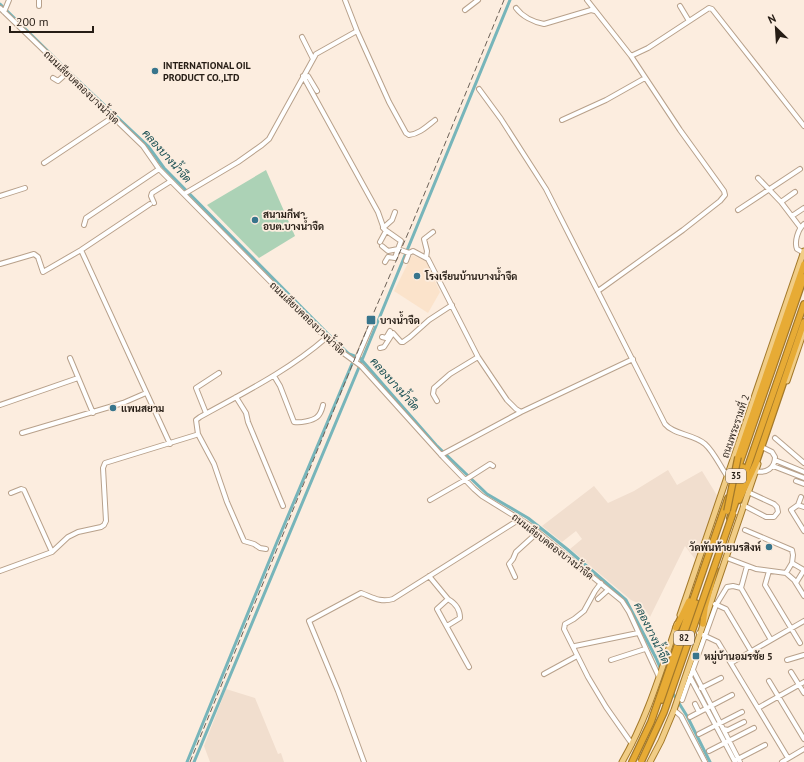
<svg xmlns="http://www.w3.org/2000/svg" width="804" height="762" font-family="'PT Sans',Sarabun,sans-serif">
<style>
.built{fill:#fbe3cb}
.industrial{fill:#f1dece}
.green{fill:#acd2b6}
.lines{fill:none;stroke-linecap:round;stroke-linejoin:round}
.canal{stroke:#77b5ba;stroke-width:3}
.minor-casing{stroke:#b8a18b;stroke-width:6}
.major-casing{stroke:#a3792a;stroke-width:7}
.highway-casing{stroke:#a3792a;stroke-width:8}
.minor{stroke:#fff;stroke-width:4}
.major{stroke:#f1cd86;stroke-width:5}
.highway{stroke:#e7ab35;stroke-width:5.5}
.rail{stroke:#6c6157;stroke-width:1;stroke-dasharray:6 3;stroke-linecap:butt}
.highway-bridge-casing{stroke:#a3792a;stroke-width:8;stroke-linecap:butt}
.highway-bridge{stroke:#e7ab35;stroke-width:5.5}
.poi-dot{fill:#38758c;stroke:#fceddf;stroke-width:1.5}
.labels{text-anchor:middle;stroke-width:3.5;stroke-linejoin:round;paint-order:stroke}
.shield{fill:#fceddf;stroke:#665b52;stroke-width:1}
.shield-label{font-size:9px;font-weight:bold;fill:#261d15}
.poi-label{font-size:10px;font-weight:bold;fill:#261d15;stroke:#fceddf;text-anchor:start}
.street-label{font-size:10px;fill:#261d15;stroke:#fceddf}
.water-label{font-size:11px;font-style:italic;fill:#134b4f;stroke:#fceddf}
</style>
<rect width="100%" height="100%" fill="#fceddf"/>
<path class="built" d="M412,255L426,261L440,292L428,313L394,291Z"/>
<path class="industrial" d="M668,470L677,485L702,471L718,497L695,559L685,546L650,617L642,605L631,600L570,549L582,539L576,531L562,542L542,526L594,486L608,503L634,491Z
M226,689L255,698L278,754L281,753L284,762H210L204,746Z"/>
<path class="green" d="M266,170L295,236L259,258L207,205Z"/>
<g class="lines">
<path class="canal" d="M0,4L66,69L148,146L164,168L328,334L349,354L360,358L436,445L487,494L528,518L567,549L626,600L656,658L665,679
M667,684L687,716L710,762
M187,762L277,542L354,359
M194,762L362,360L510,0"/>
<defs>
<path id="minor" d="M39,0V6
M587,0L631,56L680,130L724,191L725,195L720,201L683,230L598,291
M680,6L689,21
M0,8L143,146L159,169L335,347L361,366L443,457L474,489L482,496L529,525L622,601L629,612L659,677
M516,8C522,16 533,22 544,24L591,10L595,11
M465,10L478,0
M4,12L9,0
M357,31L389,102L406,133L409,135C419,134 426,127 435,120
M302,37L313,59
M631,56L648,48L706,10L709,8L712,9L804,126
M303,76L378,212L384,229L401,241L398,249L409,253
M53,78L58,81L67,73
M304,78L308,76L317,91
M479,89L501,119L546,189L665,424C674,435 694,434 705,444C714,452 720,466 727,476
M562,120L606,100L645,78
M44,163L113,117
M758,178L781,202L800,227
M184,194L238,162L262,145L269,139L316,54L357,31L345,0
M0,196L25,188
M781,202L795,192
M154,203L151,196L152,193L171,181
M738,210L800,169
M792,216L804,208
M84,225L86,218L159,169
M383,228L392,220L395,212
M380,242L386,231
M382,246L388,251L398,249L395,258L388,257L385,262
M81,250L170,444
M804,253L797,249C794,242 798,229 804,224
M426,258L427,251L424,239L433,232
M406,261L409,253L413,251L428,259L478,357L507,400L516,409L521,412
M0,264L34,254L38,257L43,272L81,250L150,204
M382,337L386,338L390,331
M380,348L384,347L393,333L401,342H403L410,337L429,320L452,305
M70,358L93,413
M356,361L371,326
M274,376L280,386L294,422C300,423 312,421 317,417C321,414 322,409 323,405
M236,397L246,413L248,422L283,506
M437,401L433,394L434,388L450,374L478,357
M0,405L78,378
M206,413L196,388L219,373
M22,433L123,403L146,393
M198,434L214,464L227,502L244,541L254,544L260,548L266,549
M775,438L804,463
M441,455L521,412L633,359
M775,460L804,472
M773,466L804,478
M755,471C766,474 775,468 775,457L772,452L764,448
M796,481L804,484
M11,493L21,489L24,490L52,552
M801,497L798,505L791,510L804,531
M430,500L465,480L490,464L493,466
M743,505L766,517H774L778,512L777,507L774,504L748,492
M798,505L804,507
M745,530L792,550L793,555L792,563L804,570L796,583
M727,558L756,569L786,573L794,580L804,596
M747,566L741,588L771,640
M0,571L52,552L68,537L78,532L101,527L104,525L106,521L103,468L105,463L196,435L198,434L196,420L200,417C243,393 288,371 326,338
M769,571L765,585L800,643
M786,573L792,563
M429,576L448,599L437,609L469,667
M515,577L509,564L513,559L516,552L538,532
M601,583L595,591L584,611L574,619L565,624L564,629L588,677L606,707L632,744
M598,599L608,590
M715,604L726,609L751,651
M447,626L460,618C460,609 455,603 448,599
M699,633L718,642L788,758
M575,646L638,633
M611,660L645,649
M787,660L804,655
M731,663L804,621
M693,670L740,762
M791,672L804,693
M544,674L577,656
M690,677L735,762
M769,681L804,739
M701,688L721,678
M682,700L716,605L727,587L733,586L741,588
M695,704L699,712
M758,708L804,682
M674,710L681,716L705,762
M690,717L732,695
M723,729L728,730L744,722
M699,734L742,712
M709,751L754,728
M736,760L765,745
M364,762L338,691L309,621L361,593C372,597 380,603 393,599L520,519
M782,762L804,749"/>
<path id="major" d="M787,381L804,331
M680,615L804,251
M622,762C647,719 661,671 677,624
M650,762L661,741L674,710L758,464"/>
<path id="highway" d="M738,457L804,264
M737,471L804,277
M731,500L743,467
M739,500L756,463L804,322
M730,518L804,304
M703,624L705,607L715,570
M676,628L689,601
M662,700L696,603
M632,762L651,722L728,498"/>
</defs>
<use href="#minor" class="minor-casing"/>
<use href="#major" class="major-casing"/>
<use href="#highway" class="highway-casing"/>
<use href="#minor" class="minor"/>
<use href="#major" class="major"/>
<use href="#highway" class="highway"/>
<path class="rail" d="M190,762L371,319L412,224L504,0"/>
<defs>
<path id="highway-bridge" d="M727,511L738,457
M641,762L664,712L733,513"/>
</defs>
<use href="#highway-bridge" class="highway-bridge-casing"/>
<use href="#highway-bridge" class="highway-bridge"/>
</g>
<g class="poi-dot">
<circle cx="155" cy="71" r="4"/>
<circle cx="255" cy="220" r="4"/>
<circle cx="417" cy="276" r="4"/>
<rect x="366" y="315" width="10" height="10" rx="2"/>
<circle cx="113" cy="408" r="4"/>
<circle cx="769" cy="547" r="4"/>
<rect x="692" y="652" width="8" height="8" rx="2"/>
</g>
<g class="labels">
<g class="shield">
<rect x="726" y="469" width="20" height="14" rx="3"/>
<rect x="674" y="631" width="20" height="14" rx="3"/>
</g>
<g class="shield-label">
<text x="736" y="479">35</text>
<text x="684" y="641">82</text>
</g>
<g class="poi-label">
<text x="163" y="69">INTERNATIONAL OIL<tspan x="163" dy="12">PRODUCT CO.,LTD</tspan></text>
<text x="263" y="218">สนามกีฬา<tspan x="263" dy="12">อบต.บางน้ำจืด</tspan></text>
<text x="425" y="280">โรงเรียนบ้านบางนํ้าจืด</text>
<text x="380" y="324">บางน้ำจืด</text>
<text x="121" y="412">แพนสยาม</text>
<text x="761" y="551" text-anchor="end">วัดพันท้ายนรสิงห์</text>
<text x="704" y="660">หมู่บ้านอมรชัย 5</text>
</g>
<g class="street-label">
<text transform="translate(82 87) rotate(44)" y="4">ถนนเลียบคลองบางน้ำจืด</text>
<text transform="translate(308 318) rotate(44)" y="4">ถนนเลียบคลองบางน้ำจืด</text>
<text transform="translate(735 426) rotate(-71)" y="4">ถนนพระรามที่ 2</text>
<text transform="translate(553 546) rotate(38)" y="4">ถนนเลียบคลองบางน้ำจืด</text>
</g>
<g class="water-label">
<text transform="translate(167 156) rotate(48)" y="4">คลองบางน้ำจืด</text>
<text transform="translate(395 384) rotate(48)" y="4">คลองบางน้ำจืด</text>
<text transform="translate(652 633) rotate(64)" y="4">คลองบางน้ำจืด</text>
</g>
</g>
<g transform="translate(776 28) rotate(335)" stroke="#fceddf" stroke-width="3" paint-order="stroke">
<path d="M0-3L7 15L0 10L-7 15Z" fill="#261d15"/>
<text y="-6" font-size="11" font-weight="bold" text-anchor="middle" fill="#261d15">N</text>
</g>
<path d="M10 26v6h83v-6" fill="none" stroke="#261d15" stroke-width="2"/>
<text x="16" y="26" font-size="12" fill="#261d15" stroke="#fceddf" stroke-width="3" paint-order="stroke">200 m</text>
</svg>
